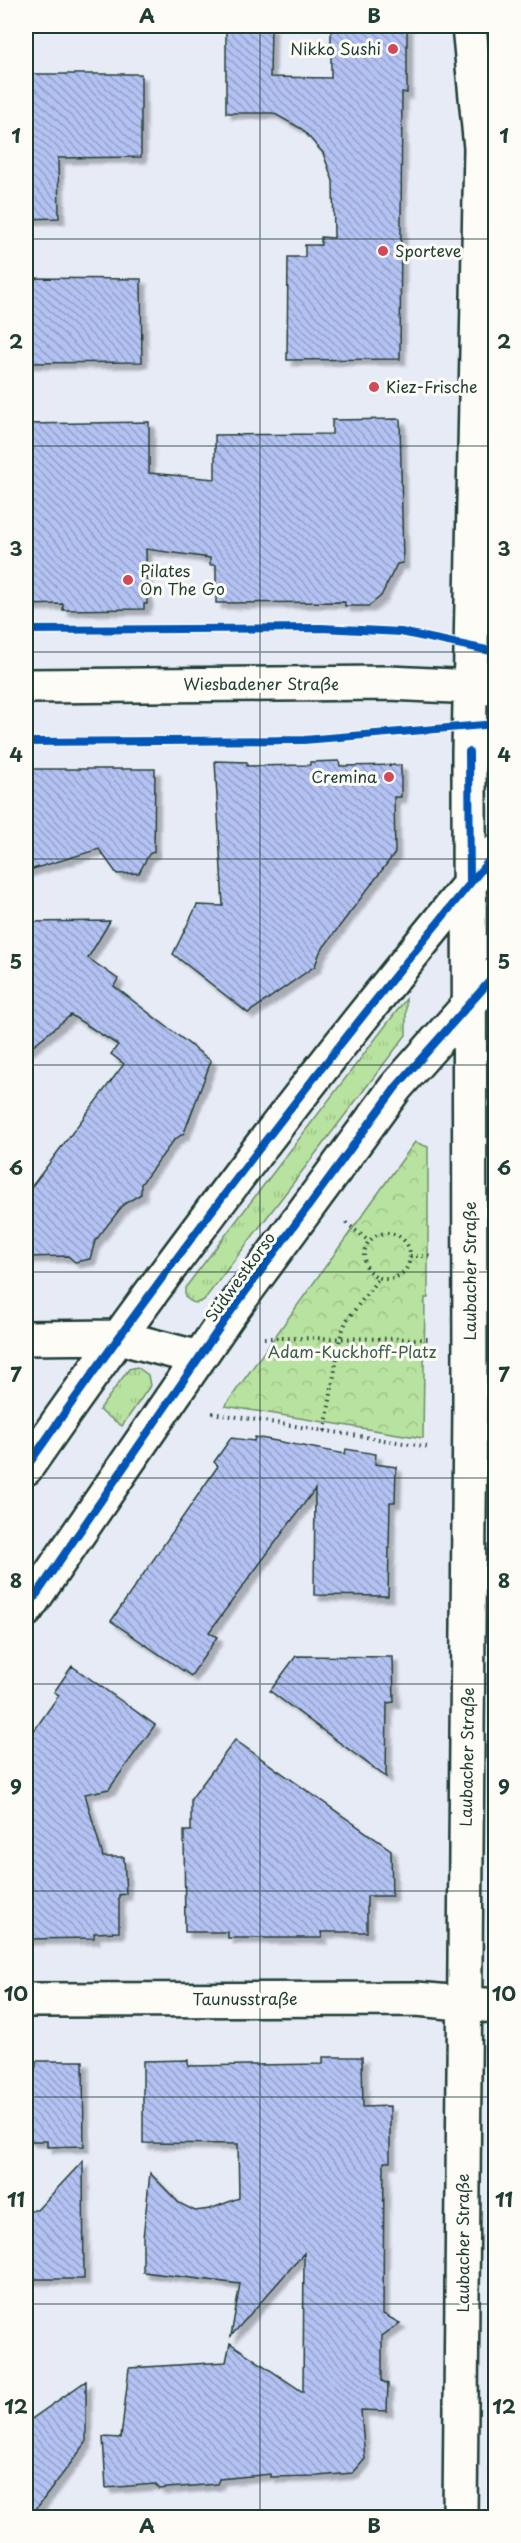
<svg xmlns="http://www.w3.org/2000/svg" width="521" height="2543" font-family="'Playpen Sans',sans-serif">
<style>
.grass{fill:url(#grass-tufts);stroke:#6c906a;stroke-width:1.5}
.park{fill:url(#park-crowns);stroke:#6c906a;stroke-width:1.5}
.building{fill:url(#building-back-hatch);stroke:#1f3d34;stroke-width:1.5;filter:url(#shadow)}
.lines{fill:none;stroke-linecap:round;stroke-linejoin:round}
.minor-casing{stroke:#1f3d34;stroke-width:38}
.path{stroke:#1f3d34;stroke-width:4;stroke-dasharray:1.5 4.5;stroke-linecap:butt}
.minor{stroke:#fdfcf7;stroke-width:33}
.cycleway-casing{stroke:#fdfcf7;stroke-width:11}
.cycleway{stroke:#0057b8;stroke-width:8}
.grid{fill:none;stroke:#1f3d34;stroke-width:1.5;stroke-opacity:0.55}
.poi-dot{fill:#d1495b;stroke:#fdfcf7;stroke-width:2}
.labels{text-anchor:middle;stroke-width:6;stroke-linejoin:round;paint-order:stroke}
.poi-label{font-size:16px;fill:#1f3d34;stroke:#fdfcf7;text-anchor:start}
.street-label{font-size:16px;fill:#1f3d34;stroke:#fdfcf7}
.park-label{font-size:16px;fill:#3e5e49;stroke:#fdfcf7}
.neatline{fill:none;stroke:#1f3d34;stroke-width:2}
.grid-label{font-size:20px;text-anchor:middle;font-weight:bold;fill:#1f3d34}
</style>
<defs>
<pattern id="grass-tufts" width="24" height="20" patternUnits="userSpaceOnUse" patternTransform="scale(1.5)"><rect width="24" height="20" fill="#b8e29f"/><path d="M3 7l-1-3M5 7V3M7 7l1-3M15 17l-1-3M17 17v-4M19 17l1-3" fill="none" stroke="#9ec38a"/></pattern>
<pattern id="park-crowns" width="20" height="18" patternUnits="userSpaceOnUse" patternTransform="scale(1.5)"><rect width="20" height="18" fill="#b8e29f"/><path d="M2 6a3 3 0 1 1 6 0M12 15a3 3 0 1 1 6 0" fill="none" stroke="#9ec38a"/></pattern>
<pattern id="building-back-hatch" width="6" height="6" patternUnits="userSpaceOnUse" patternTransform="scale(1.5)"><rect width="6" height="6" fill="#b4c2f3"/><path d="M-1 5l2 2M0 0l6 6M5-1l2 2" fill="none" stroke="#929fc6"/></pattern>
<filter id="shadow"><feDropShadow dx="5.5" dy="5.5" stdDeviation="1.5" flood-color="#0004"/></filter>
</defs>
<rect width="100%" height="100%" fill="#e7ebf6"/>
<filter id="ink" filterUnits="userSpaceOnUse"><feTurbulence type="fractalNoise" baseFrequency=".0167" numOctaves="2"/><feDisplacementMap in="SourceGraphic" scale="12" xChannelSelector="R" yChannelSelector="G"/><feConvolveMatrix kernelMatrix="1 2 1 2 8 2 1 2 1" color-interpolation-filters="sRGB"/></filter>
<g filter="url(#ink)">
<path class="grass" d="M406,999V1035L204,1300C196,1305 192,1303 185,1297V1288Z
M137,1367L148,1375L150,1386L122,1426L99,1410L129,1369Z"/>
<path class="park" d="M415,1142L428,1147V1298H425L423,1438L225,1406Z"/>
<path class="building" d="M226,26H271L270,77L331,78V26H407V93L402,92L400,359L287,360L288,257H305V245H321V237L334,238L333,181L323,153L302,129L273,113H226Z
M26,74H141V157L58,158L59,218L26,219Z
M26,278L141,279L142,362L26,363Z
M400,419L403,563L397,564L381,596L369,606H345V602L216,603V565H210V558L146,549L147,604H144V609L63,610V604L26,605V424L149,422V473L215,479V435L332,434V420Z
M215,761L247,762V766L310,765V762L339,761L340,766L401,765V797H394L395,853L320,952L315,966L248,1013L173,954L197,905L223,906Z
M26,769H155L154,852L149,854L139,873L117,874L99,849L26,871Z
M110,921L88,958L118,979L114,986L211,1061L184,1133L174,1140L141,1184V1194L124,1204L95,1241L90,1259L75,1262L68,1256L26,1257V1194L124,1064L111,1054L118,1045L71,1015L26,1051V922Z
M255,1437L345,1454L346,1449L376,1454L375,1464L396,1467L395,1502H390L388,1596L314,1595L315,1489L209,1632L217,1637L191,1676L111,1621L218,1466L214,1462L231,1438L254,1441Z
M296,1656L393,1657L394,1702L387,1703L386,1777L270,1691Z
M72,1666L155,1725L109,1789L85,1794L103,1857H124L126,1894L119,1895V1932L94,1933V1938L26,1939V1742L59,1695L54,1692Z
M235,1740L391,1850L392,1896H367V1932H321L322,1938H228V1932H185L184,1831H191V1799Z
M323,2057H362L363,2107L390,2106V2162H384L383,2314L400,2323L382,2336V2381L388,2384L387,2411L361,2410L365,2459L353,2473L318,2476L271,2477V2474L219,2479L217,2484L168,2488L160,2489L155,2484L106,2488L103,2437L121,2438L129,2368L226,2362L230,2343L303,2392L304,2253L231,2336L240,2284L143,2272V2238L150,2173L179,2203L195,2211L210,2209L239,2198L238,2144L143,2143V2061L188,2060V2066L323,2064Z
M36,2061H83L84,2146L47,2147V2141H30V2138H26V2067H36Z
M83,2161L84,2279H26V2210H37Z
M86,2381V2443L30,2517H26V2423Z"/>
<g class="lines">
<defs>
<path id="minor" d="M26,686L389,683L496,688
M26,1338L118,1337L199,1358
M26,1468C173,1256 331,1051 496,852
M26,1610L227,1317L396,1087L496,974
M26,2000L416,1999L496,2006
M460,2518L470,1405L469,752L481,148L469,26"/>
</defs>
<use href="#minor" class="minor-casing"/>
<path class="path" d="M346,1223L369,1241
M364 1256a23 23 0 1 1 46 0a23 23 0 1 1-46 0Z
M410,1256H433
M264,1338L432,1339
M212,1413L429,1447
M325,1431L340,1338L346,1321L379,1278"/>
<use href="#minor" class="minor"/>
<defs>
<path id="cycleway" d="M26,630L321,628L401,632L496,652
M26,742L304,740L496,724
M469,752L470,883
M26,1468C173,1256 331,1051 496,852
M26,1610L227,1317L396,1087L496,974"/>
</defs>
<use href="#cycleway" class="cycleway-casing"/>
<use href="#cycleway" class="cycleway"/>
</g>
</g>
<path class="grid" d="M260,26V2518M26,239H496M26,446H496M26,652H496M26,859H496M26,1065H496M26,1272H496M26,1478H496M26,1684H496M26,1891H496M26,2097H496M26,2304H496"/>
<g class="poi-dot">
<circle cx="393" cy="49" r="6"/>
<circle cx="383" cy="251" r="6"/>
<circle cx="374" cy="387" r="6"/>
<circle cx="128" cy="580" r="6"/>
<circle cx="389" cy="777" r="6"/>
</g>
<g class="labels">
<g class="poi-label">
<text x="381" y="55" text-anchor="end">Nikko Sushi</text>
<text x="395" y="257">Sporteve</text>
<text x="386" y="393">Kiez-Frische</text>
<text x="140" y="577">Pilates<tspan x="140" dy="18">On The Go</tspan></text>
<text x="377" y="783" text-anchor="end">Cremina</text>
</g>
<g class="street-label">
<text x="261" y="690">Wiesbadener Straße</text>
<text transform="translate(470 1271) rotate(-90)" y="6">Laubacher Straße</text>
<text transform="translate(240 1277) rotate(-54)" y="6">Südwestkorso</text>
<text transform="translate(467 1757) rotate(-89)" y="6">Laubacher Straße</text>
<text x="245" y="2005">Taunusstraße</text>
<text transform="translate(463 2243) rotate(-90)" y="6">Laubacher Straße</text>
</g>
<g class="park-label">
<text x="352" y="1358">Adam-Kuckhoff-Platz</text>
</g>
</g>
<rect width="521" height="2543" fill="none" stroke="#fdfcf7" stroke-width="66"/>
<rect x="33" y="33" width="455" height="2477" class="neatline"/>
<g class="grid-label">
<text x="147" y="23">A</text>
<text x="374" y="23">B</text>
<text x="16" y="143">1</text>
<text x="504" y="143">1</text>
<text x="16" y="349">2</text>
<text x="504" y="349">2</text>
<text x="16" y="556">3</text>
<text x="504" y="556">3</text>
<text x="16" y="762">4</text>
<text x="504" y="762">4</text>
<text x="16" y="969">5</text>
<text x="504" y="969">5</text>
<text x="16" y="1175">6</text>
<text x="504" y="1175">6</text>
<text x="16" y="1382">7</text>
<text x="504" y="1382">7</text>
<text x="16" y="1588">8</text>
<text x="504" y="1588">8</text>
<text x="16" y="1794">9</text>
<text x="504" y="1794">9</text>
<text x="16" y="2001">10</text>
<text x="504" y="2001">10</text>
<text x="16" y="2207">11</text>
<text x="504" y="2207">11</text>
<text x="16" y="2414">12</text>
<text x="504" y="2414">12</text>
<text x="147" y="2533">A</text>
<text x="374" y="2533">B</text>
</g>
</svg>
